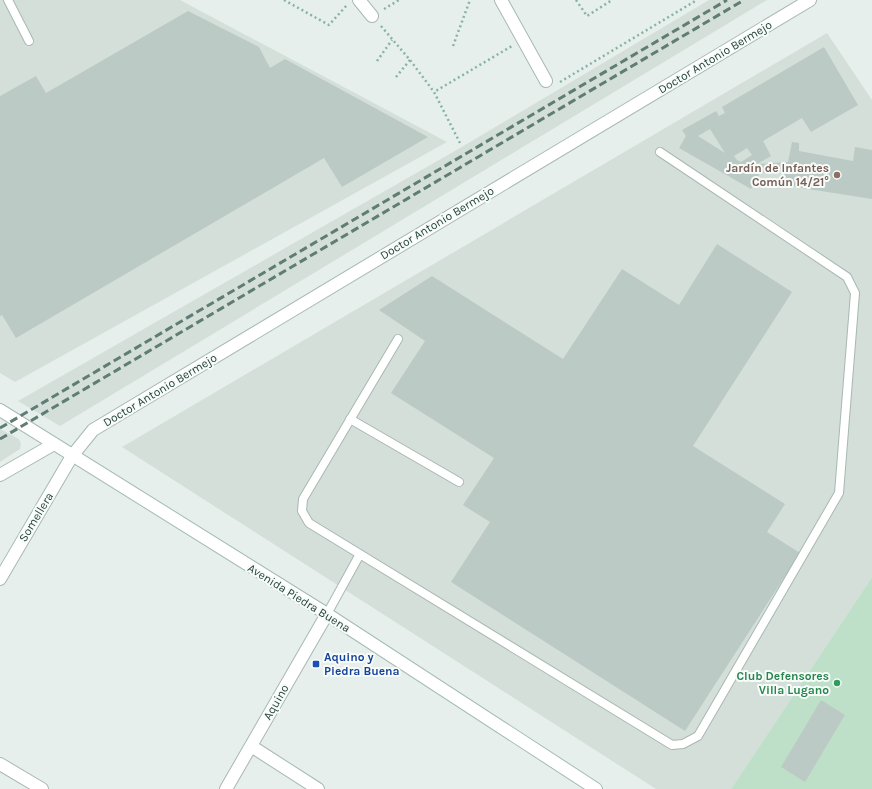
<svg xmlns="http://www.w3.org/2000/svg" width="872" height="789" font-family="Karla,sans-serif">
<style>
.built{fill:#d4dfda}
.green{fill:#bfe0c8}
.building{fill:#bbcac4;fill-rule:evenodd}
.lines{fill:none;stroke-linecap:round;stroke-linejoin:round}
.service-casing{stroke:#a8b8b2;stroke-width:10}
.pedestrian-casing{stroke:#a8b8b2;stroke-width:14}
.minor-casing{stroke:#a8b8b2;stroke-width:14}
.tertiary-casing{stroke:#a8b8b2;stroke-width:14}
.secondary-casing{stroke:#a4bbb3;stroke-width:14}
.path{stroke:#86b3a5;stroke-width:2.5;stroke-dasharray:2 3;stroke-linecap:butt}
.service{stroke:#fff;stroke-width:8}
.pedestrian{stroke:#fff;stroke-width:12}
.minor{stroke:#fff;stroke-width:12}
.tertiary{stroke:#fff;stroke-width:12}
.secondary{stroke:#fff;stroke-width:12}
.rail{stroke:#5f7d75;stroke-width:3;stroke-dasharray:8 4;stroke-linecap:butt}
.education-dot{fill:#8d6e63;stroke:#f7fbf9;stroke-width:1.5}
.transit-dot{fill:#1a4fb4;stroke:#f7fbf9;stroke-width:1.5}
.leisure-dot{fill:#2e9e5b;stroke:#f7fbf9;stroke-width:1.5}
.labels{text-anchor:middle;stroke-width:4;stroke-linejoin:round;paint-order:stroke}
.street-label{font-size:12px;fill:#24423a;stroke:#f7fbf9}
.education-label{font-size:12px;font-weight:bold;fill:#785e54;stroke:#f7fbf9;text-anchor:end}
.transit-label{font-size:12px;font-weight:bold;fill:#164399;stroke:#f7fbf9;text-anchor:start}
.leisure-label{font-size:12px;font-weight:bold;fill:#27864d;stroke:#f7fbf9;text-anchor:end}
</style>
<rect width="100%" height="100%" fill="#e6efeb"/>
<path class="built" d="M0,0H180L447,142L15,382L0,373Z
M709,0H767L60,426L18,401L460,148Z
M827,33L872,100V577L731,789H656L122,447Z
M0,429L19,439L21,444L20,449L0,462Z"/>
<path class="green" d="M872,577V789H731Z"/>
<path class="building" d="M188,11L259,47L270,68L285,59L428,137L342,187L324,158L16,338L2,315L0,316V96L36,76L46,93Z
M824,47L858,105L811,132L802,118L763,141L771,156L757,164L788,162L792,142L799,143V151L853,161L855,147L872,150V199L783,185L785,171L760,173L751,189L679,148L686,136L682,130L716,111L719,116L725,113L722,107ZM710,129L725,153L698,136ZM747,148L752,155L741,162L737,160L734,156Z
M717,244L792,292L693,446L785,504L767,532L800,553L685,731L451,582L490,522L463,505L494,458L391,393L425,341L379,310L432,276L563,359L622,269L679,305Z
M821,700L845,715L805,782L781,767Z"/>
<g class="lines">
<defs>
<path id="service" d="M8,0L29,41
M398,339L303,499L302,511L309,523L672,745L683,744L698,736L839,493L855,293L847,277L660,152
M350,419L459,482
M327,614L360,554"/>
<path id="pedestrian" d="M72,456L93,430L810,0"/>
<path id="minor" d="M359,0L372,16
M501,0L546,81
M0,475L54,444
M251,746L318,789
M0,764L42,789
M226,789L327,614"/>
<path id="tertiary" d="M0,579L72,456"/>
<path id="secondary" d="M0,410L327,614L596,789"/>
</defs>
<use href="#service" class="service-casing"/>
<use href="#pedestrian" class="pedestrian-casing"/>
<use href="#minor" class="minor-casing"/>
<use href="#tertiary" class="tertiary-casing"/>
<use href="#secondary" class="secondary-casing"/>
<path class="path" d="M284,0L329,25L347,5
M576,0L587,16L612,0
M384,9L399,0
M381,26L410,60L434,92
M453,46L470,0
M377,61L392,40
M396,77L410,60
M560,82L697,0
M460,143L434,92L512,46"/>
<use href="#service" class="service"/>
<use href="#pedestrian" class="pedestrian"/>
<use href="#minor" class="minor"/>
<use href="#tertiary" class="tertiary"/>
<use href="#secondary" class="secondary"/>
<path class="rail" d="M0,428L727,0
M0,439L744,0"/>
</g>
<circle class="education-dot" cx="837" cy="175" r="4"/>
<rect class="transit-dot" x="312" y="660" width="8" height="8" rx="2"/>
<circle class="leisure-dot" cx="837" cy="683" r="4"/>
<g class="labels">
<g class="street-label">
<text transform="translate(715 57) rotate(-31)" y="4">Doctor Antonio Bermejo</text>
<text transform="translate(437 223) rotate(-31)" y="4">Doctor Antonio Bermejo</text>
<text transform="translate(160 390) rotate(-31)" y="4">Doctor Antonio Bermejo</text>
<text transform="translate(36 517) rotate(-59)" y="4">Somellera</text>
<text transform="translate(299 598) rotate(32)" y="4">Avenida Piedra Buena</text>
<text transform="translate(276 702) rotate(-60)" y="4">Aquino</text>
</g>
<g class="education-label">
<text x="829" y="172">Jardín de Infantes<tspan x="829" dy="14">Común 14/21°</tspan></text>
</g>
<g class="transit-label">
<text x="324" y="661">Aquino y<tspan x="324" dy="14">Piedra Buena</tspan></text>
</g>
<g class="leisure-label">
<text x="829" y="680">Club Defensores<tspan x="829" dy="14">Villa Lugano</tspan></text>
</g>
</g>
</svg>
